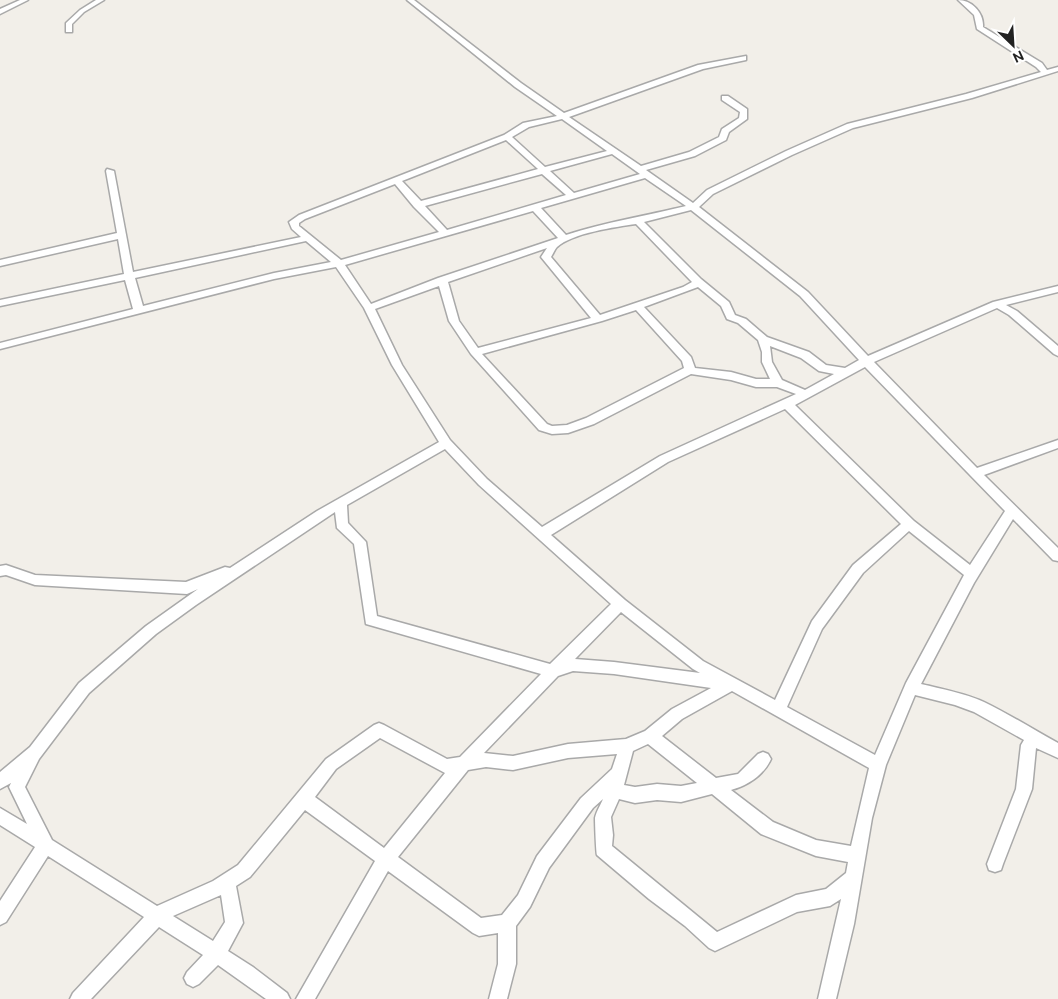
<svg xmlns="http://www.w3.org/2000/svg" width="1058" height="999" font-family="Ubuntu,sans-serif">
<style>
.lines{fill:none;stroke-linecap:round;stroke-linejoin:round}
.minor-casing{stroke:#a9a9a9;stroke-width:3}
.minor{fill:#fff;fill-rule:evenodd}
</style>
<rect width="100%" height="100%" fill="#f2efe9"/>
<g class="lines">
<defs>
<path id="minor" d="M20,0H28L0,14V9Z
M96,0H104L84,12L72,24V32H66V23L80,10Z
M407,0H414L521,83L564,113L698,65L746,56V60L703,69L569,117L641,166L689,152L719,137L722,129L739,118L740,112L722,100V96H728L747,109V119L729,132L726,140L695,156L646,170L693,203L707,190L786,151L847,124L966,94L1041,72L1036,67L977,29L974,15L958,0C972,0 984,13 983,27L1042,63L1047,70L1058,67V71L972,98L853,128L792,155L713,194L699,207L808,292L868,356L993,302L1058,286V292L1006,305L1017,311L1058,346V356L1054,354L1009,315L997,308L874,362L977,468L1058,440V448L984,475L1058,548V561L1053,560L1013,519L974,583L921,684C942,689 964,693 984,702C1009,714 1034,730 1058,743V758L1036,748L1032,789L1003,864L1001,870L995,872L989,870L987,864L1016,789L1021,745L1024,740L974,712L955,705L915,695L886,765L872,818L854,924L836,999H818L841,899L830,906L797,912L715,951L709,948L685,926L649,899L597,855C596,852 595,822 595,818C596,812 601,804 603,799L593,808L549,868L530,907L516,926V964L507,999H489L498,964V933L479,936L473,933L388,871L315,999H296L375,861L305,810L250,877L236,886L243,923L228,951L253,967L287,993L290,999H266L218,965L199,984L193,987L187,984L184,978L187,972L203,955L159,927L91,999H70L73,993L144,917L48,856L6,922L0,925V901L35,847L0,825V808L27,824L9,787L11,783L0,789V772L30,747L79,683L146,626L198,589L187,594L35,585L6,575L0,576V566L6,565L35,575L186,582L225,567L230,568L317,511L439,442L392,365L364,308L336,267L274,279L0,349V343L133,309L125,280L0,306V300L124,274L118,239L0,266V260L117,233L106,171L107,169L114,171L133,272L301,237L292,229L289,222L299,215L504,135L523,123L557,116L515,87ZM562,119L607,151L545,167L512,137L529,127ZM506,140L538,169L421,201L402,181ZM612,154L640,174L574,193L550,171ZM542,174L566,195L447,230L425,206ZM645,178L686,206C646,216 605,222 566,235L541,208ZM395,184L414,207L439,232L341,260L299,226V223L305,219ZM691,210L800,296L859,360L845,368L826,365L809,352L767,337L746,319L735,315L729,302L701,279L644,222ZM533,211L558,238L438,278L371,304L345,265ZM636,224L692,282L683,287L600,315L551,257C553,254 555,249 557,247C573,233 615,227 636,224ZM306,241L331,262L274,273L143,306L135,278ZM547,248L541,257L591,318L478,348L459,321L448,282ZM439,286L449,321L471,354L539,430L552,434L568,433L594,424L691,374L731,380L756,387H777L796,394L660,456L542,527L487,479L450,440L402,365L375,309ZM698,287L721,306L727,319L738,323L758,340L762,352V362L770,379H756L731,372L695,368L691,357L644,307ZM636,310L682,361L684,368L586,418L567,425L552,426L547,424L482,354L602,321ZM770,346L801,358L819,371L834,374L805,390L782,380L772,362ZM865,367L1005,511L970,565L914,521L795,405ZM785,409L901,524L853,565L812,621L775,700L703,661L625,600L551,535L668,462ZM445,449L479,485L611,604L550,664L377,616L366,542L348,523L347,505ZM335,512L337,528L354,544L366,624L541,674L460,757L447,759L384,725L379,723L374,725L326,759L238,865L213,881L157,906L52,840L25,787L39,759L89,693L156,634L196,605ZM909,531L964,575L906,683L875,755L787,707L822,629L863,573ZM621,612L693,669L700,673L614,662L575,659ZM573,671L614,674L711,688L672,709L645,731L626,739L568,744L513,756L484,753L558,676ZM732,691L869,768L851,846L816,840L773,822L731,790C747,786 764,775 771,759L768,754L763,752L758,754L738,774L716,778L662,736L682,719ZM380,738L445,773L384,848L315,797L336,769ZM648,744L697,783L681,786L657,784L635,787L624,785L633,751ZM617,754L612,769L581,798L537,856L518,895L502,915L481,918L398,857L468,770L486,767L513,770L568,758ZM712,794L761,834L816,856L848,862L846,873L826,889L796,895L717,932L612,846L613,835L611,817L619,799L635,803L657,800L681,802ZM221,895L225,922L213,941L173,916Z"/>
</defs>
<use href="#minor" class="minor-casing"/>
<use href="#minor" class="minor"/>
</g>
<g transform="translate(1013 45) rotate(155)" stroke="#ffffff" stroke-width="4" paint-order="stroke">
<path d="M0-4L9 19L0 12L-9 19Z" fill="#222222"/>
<text y="-8" font-size="14" font-weight="bold" text-anchor="middle" fill="#222222">N</text>
</g>
</svg>
